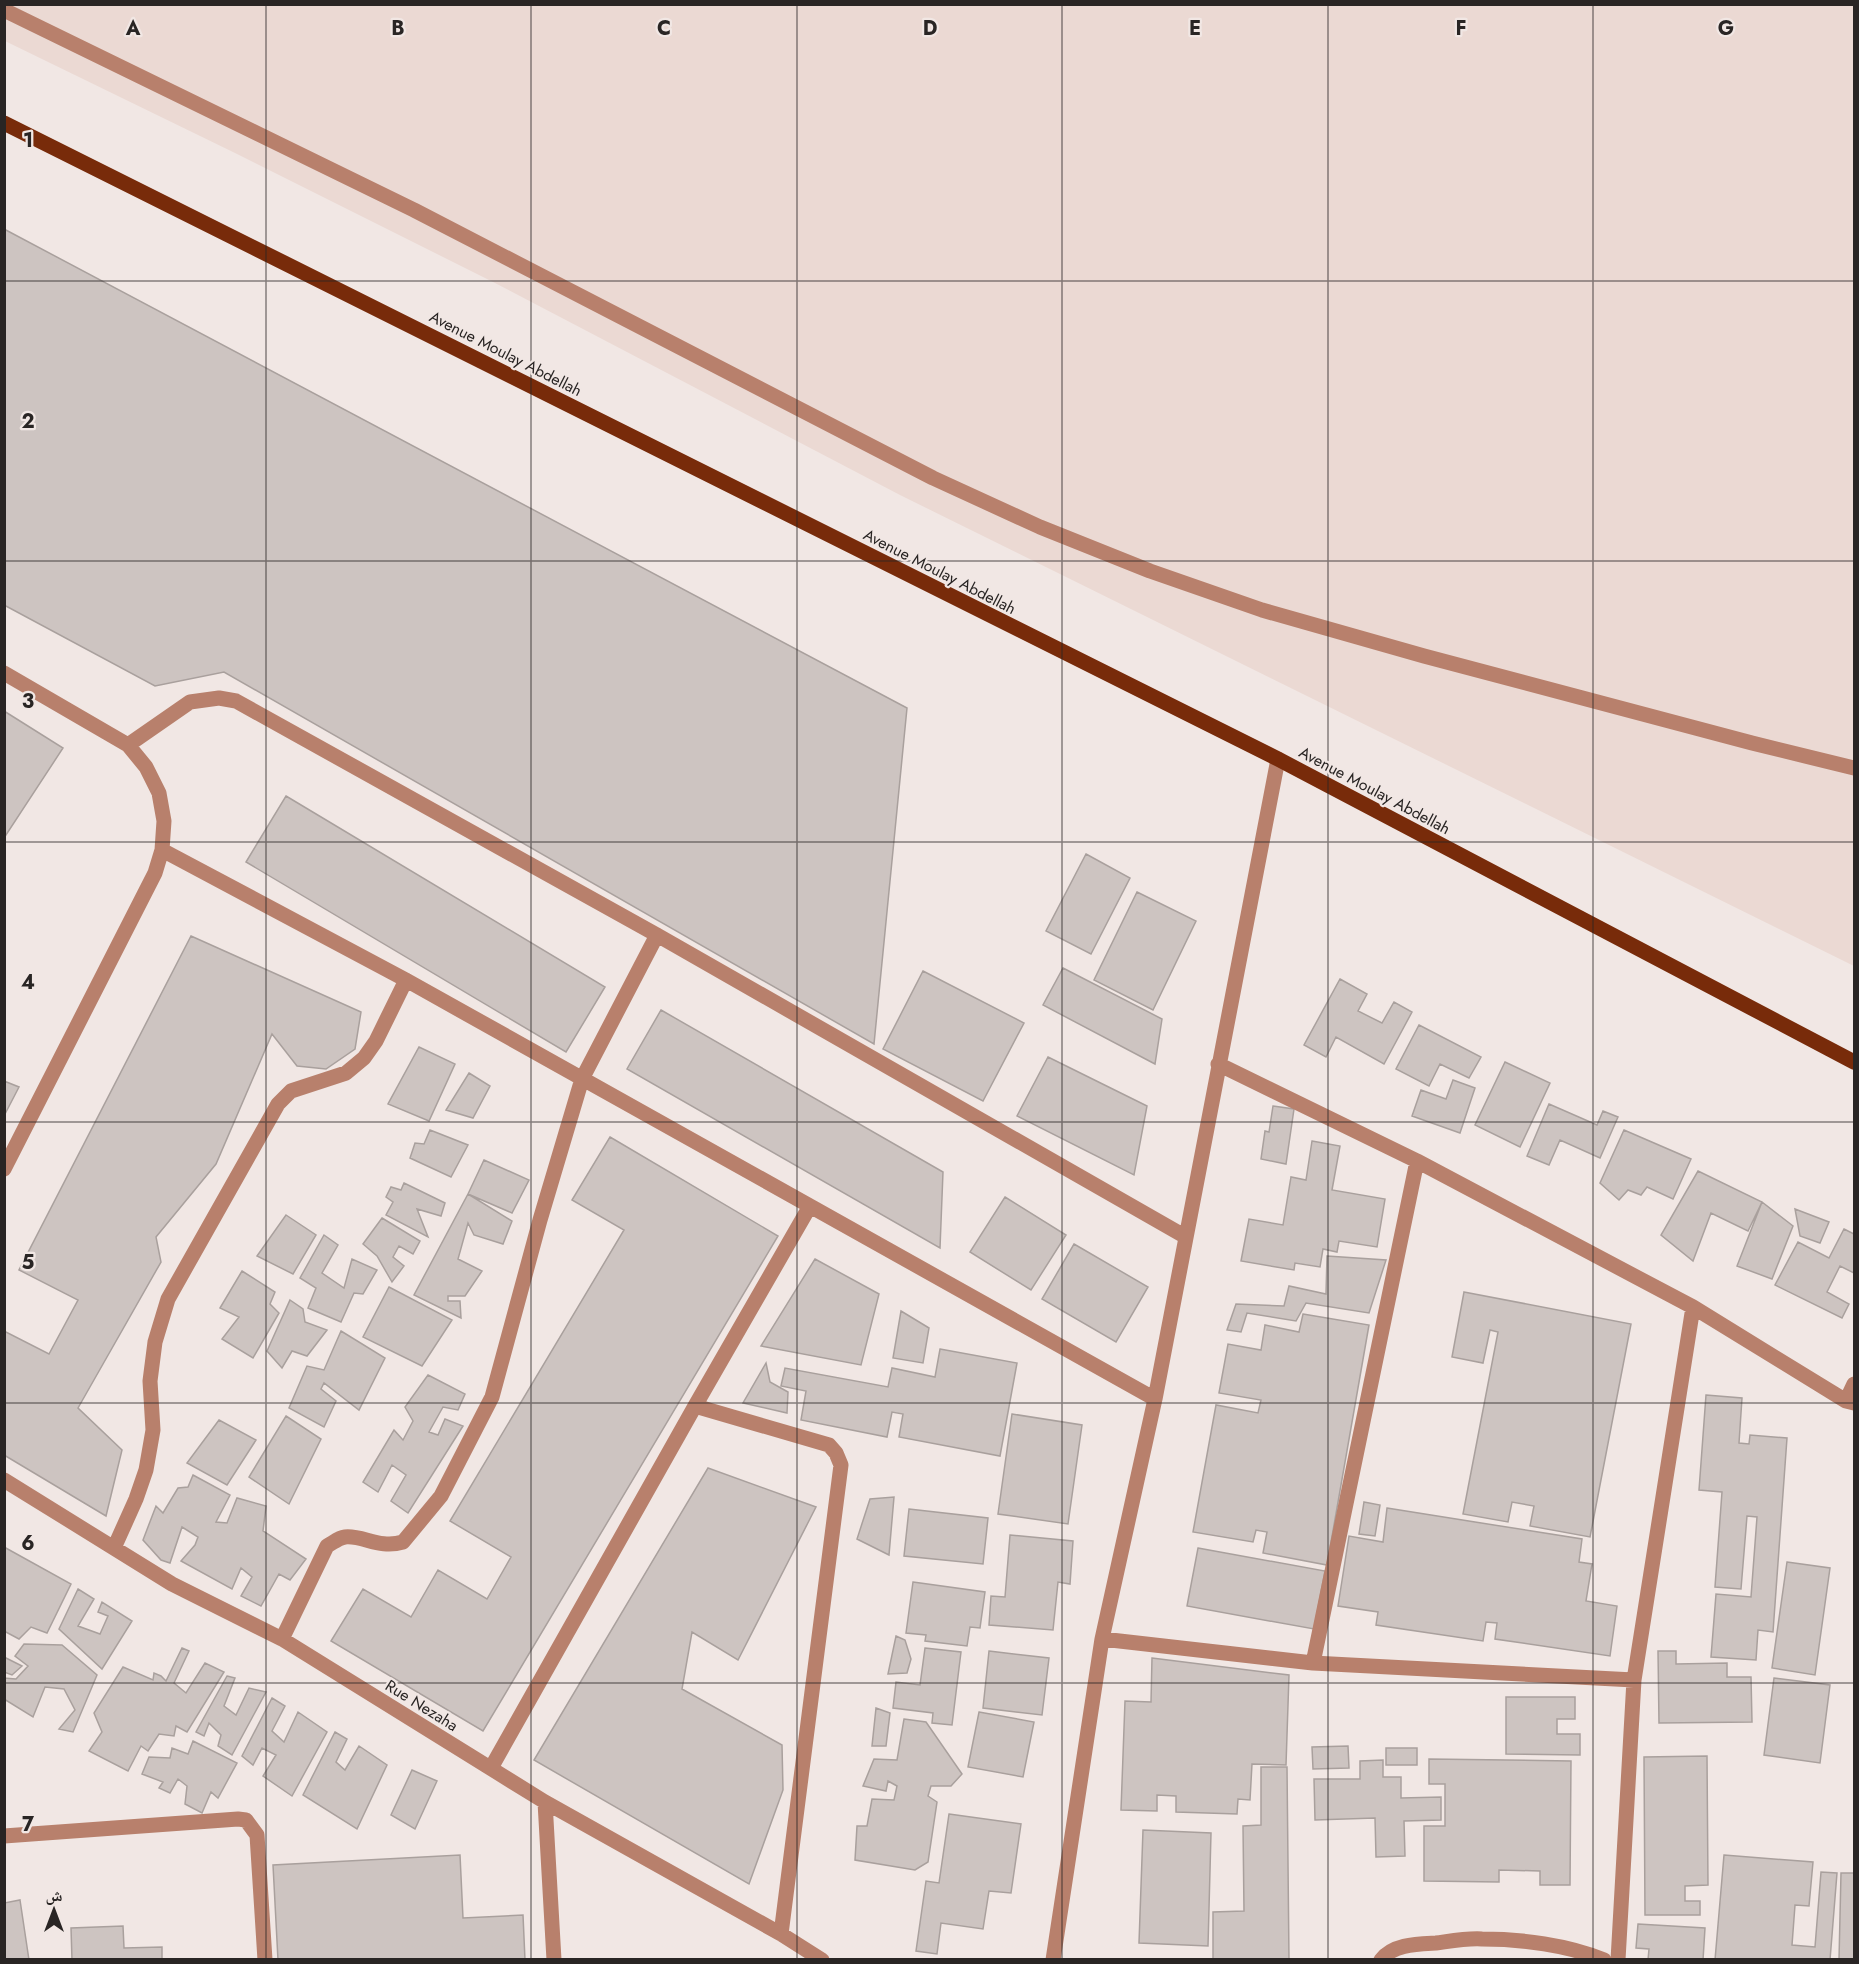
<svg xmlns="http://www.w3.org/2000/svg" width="1859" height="1964" font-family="Jost,'Noto Naskh Arabic',sans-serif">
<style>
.built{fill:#ebd9d3}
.building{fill:#cdc4c1;stroke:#a9a09d;stroke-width:1.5}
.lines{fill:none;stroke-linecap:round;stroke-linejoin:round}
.minor{stroke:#b8806c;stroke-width:15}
.major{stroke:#782b0a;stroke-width:15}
.grid{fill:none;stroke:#292524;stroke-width:1.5;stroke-opacity:0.55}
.labels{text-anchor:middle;stroke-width:4.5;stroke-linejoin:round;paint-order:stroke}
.street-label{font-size:16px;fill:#292524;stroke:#f1e7e4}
.grid-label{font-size:20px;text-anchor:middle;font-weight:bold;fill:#292524;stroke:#f1e7e4;stroke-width:4.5;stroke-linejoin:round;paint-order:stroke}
</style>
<rect width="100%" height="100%" fill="#f1e7e4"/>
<path class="built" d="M4,5H1854V966L900,495L495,283L235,153L5,41Z"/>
<path class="building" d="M4,229L907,708L874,1044L224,672L155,686L4,605Z
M4,711L63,748L4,838Z
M286,796L605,987L566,1052L246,862Z
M1086,854L1130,878L1091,954L1046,931Z
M1137,892L1196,921L1153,1010L1094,980Z
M191,936L361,1012L355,1049L326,1069L297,1066L272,1034L216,1164L156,1237L161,1262L78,1408L122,1450L106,1516L4,1455V1331L49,1354L78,1300L19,1270Z
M1063,968L1162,1019L1155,1064L1043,1005Z
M923,971L1024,1023L983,1101L883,1049Z
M1340,979L1367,994L1358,1011L1382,1023L1394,1002L1412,1012L1384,1064L1336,1037L1326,1057L1304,1045Z
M661,1010L943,1172L940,1248L627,1069Z
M1419,1025L1481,1057L1469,1078L1440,1064L1429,1086L1396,1069Z
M419,1047L455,1064L429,1121L388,1104Z
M1048,1057L1147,1106L1134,1175L1017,1116Z
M1505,1062L1550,1083L1520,1147L1475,1125Z
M469,1073L490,1086L473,1118L446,1110Z
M1453,1080L1475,1088L1460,1133L1412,1116L1421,1090L1446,1099Z
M4,1081L19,1087L4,1116Z
M1549,1104L1597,1125L1603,1111L1618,1117L1600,1158L1560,1140L1549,1165L1527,1156Z
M1273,1106L1294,1109L1286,1164L1261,1159L1265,1131L1269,1132Z
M430,1130L468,1145L451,1177L410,1158L415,1143L424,1144Z
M1624,1130L1691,1159L1673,1199L1647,1187L1641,1195L1628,1190L1619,1200L1600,1183Z
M610,1137L778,1236L483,1731L331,1641L363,1589L411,1617L438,1570L487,1599L511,1557L450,1521L624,1230L572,1200Z
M1312,1141L1340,1146L1332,1190L1385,1199L1377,1247L1339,1241L1337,1252L1323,1249L1320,1267L1295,1263L1294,1270L1241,1261L1249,1219L1283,1225L1291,1177L1306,1180Z
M484,1160L529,1180L512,1213L468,1194Z
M1698,1171L1762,1202L1748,1231L1711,1213L1693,1261L1661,1235Z
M404,1183L445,1203L441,1216L417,1209L428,1237L386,1215L393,1202L386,1197L391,1187L401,1190Z
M468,1194L512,1221L503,1244L474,1235L468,1223L458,1259L482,1271L465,1296H448V1301H460L461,1318L414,1295Z
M1005,1197L1066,1235L1031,1290L970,1252Z
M1762,1202L1793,1226L1772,1279L1737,1266Z
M1795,1209L1829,1222L1820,1243L1800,1236Z
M286,1215L316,1235L293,1274L257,1256Z
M382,1218L420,1241L413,1254L399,1246L393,1257L404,1266L392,1282L377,1256L363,1244Z
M1844,1229L1854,1234V1273L1840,1266L1827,1292L1849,1304L1842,1318L1775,1285L1798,1242L1829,1258Z
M324,1235L338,1245L322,1273L344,1288L352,1259L377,1270L363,1294L354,1293L341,1322L308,1308L316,1288L300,1278Z
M1074,1244L1148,1287L1116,1342L1042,1299Z
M1327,1256L1386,1260L1369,1313L1306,1303L1296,1321L1247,1313L1241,1332L1227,1330L1236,1304L1284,1306L1289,1286L1326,1294Z
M815,1259L879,1294L861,1365L761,1346Z
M242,1271L275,1292L270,1304L279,1313L253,1358L222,1339L239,1317L220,1308Z
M389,1287L452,1320L422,1366L363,1337Z
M1464,1292L1631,1324L1590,1537L1530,1526L1534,1506L1512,1502L1508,1522L1463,1514L1498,1332L1490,1330L1483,1363L1452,1357Z
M290,1300L303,1309L305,1322L327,1330L307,1356L292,1351L282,1368L267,1351Z
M901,1311L929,1328L923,1363L893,1358Z
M1303,1314L1369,1325L1327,1565L1263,1553L1267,1532L1256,1530L1253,1542L1193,1532L1216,1405L1258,1413L1261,1400L1219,1393L1228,1344L1261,1350L1265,1325L1299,1332Z
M341,1331L385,1358L359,1410L324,1383L321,1389L336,1401L324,1427L289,1408L307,1366L324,1370Z
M940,1349L1017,1363L1000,1456L899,1437L903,1414L892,1412L887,1437L801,1420L806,1391L781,1386L785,1368L888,1387L892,1368L935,1377Z
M766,1363L770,1382L788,1392L787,1413L743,1403Z
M428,1375L465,1394L458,1410L443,1407L429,1432L438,1435L445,1419L463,1426L408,1513L391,1501L406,1475L392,1465L378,1492L363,1482L394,1430L403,1440L413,1421L405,1407Z
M1706,1395L1742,1398L1739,1443L1749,1444L1750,1435L1787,1438L1773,1632L1758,1630L1756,1660L1711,1657L1716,1594L1751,1597L1757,1517L1747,1516L1741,1589L1715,1587L1722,1492L1699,1490Z
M1012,1414L1082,1425L1068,1524L998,1514Z
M286,1416L321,1439L289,1504L249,1477Z
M219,1420L256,1440L227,1485L187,1463Z
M708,1468L816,1507L738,1660L692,1632L682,1689L782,1745L783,1790L749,1884L534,1760Z
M193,1475L230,1495L216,1522L227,1523L237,1498L266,1506L263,1531L306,1559L290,1580L279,1574L261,1606L241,1596L252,1577L241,1568L232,1589L181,1561L195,1545L198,1537L182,1527L170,1563L161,1560L143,1540L156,1506L163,1513L178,1488L188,1487Z
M894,1497L889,1555L857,1539L870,1499Z
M1364,1502L1380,1505L1375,1536L1359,1534Z
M1387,1508L1582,1539L1579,1562L1592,1564L1586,1601L1617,1606L1610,1656L1495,1639L1497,1623L1486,1622L1483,1641L1376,1625L1378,1612L1338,1606L1349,1536L1383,1542Z
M909,1509L988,1518L983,1564L904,1556Z
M1010,1535L1073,1541L1070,1584L1058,1582L1053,1630L989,1625L991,1596L1005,1597Z
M4,1547L71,1584L47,1633L31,1627L19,1639L4,1631Z
M1198,1548L1325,1571L1314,1629L1187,1606Z
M1787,1562L1830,1568L1815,1675L1772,1668Z
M913,1582L985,1592L980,1628L970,1627L967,1646L925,1641L926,1635L906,1633Z
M78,1589L94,1599L78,1626L100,1634L108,1616L98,1612L102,1602L132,1621L102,1669L59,1629Z
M896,1636L905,1640L911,1659L907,1673L888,1674Z
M24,1644L62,1645L97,1675L73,1732L59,1729L75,1710L64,1689L45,1687L33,1717L4,1699V1678L16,1679L28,1666L15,1656Z
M182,1648L189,1651L174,1683L186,1693L205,1663L224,1672L187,1732L176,1726L174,1736L159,1734L148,1751L141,1746L128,1771L89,1751L102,1732L94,1713L123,1667L153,1680L154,1673L161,1676L166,1681Z
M925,1648L961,1652L952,1725L932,1723L933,1713L893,1708L896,1682L920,1685Z
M989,1651L1049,1658L1042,1715L983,1708Z
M1658,1651H1676V1664L1727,1663V1677H1751L1752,1722L1659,1723Z
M4,1657L22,1666L12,1675L4,1672Z
M1152,1658L1289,1675L1286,1765L1252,1764L1250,1800L1238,1799L1237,1814L1176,1812V1796L1157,1795V1811L1121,1810L1125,1701L1151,1702Z
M227,1676L235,1678L224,1706L236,1715L249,1688L266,1692L232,1755L218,1746L221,1735L209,1723L204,1736L196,1732Z
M1774,1678L1830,1685L1820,1763L1764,1755Z
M1506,1697H1575V1719H1557V1734H1580V1755L1506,1754Z
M272,1698L285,1706L272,1731L284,1742L298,1712L327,1732L292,1796L263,1776L276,1755L262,1748L253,1765L242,1756Z
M876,1708L890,1713L886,1746H872Z
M979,1712L1034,1722L1023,1777L968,1767Z
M904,1719L926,1722L962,1774L951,1786H931L928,1796L937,1802L928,1862L915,1870L855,1860L857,1826H867L872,1799L894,1800L897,1786L888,1781L886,1791L863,1786L874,1759L897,1760Z
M335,1732L347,1739L336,1762L345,1770L359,1746L387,1765L357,1829L303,1795Z
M193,1741L237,1763L218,1798L211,1792L202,1813L185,1804L187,1786L178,1779L170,1793L159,1788L163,1782L142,1774L149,1757L170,1758L172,1748L188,1754Z
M1348,1746L1349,1768L1313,1769L1312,1747Z
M1386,1748H1417V1765H1386Z
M1707,1756L1708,1885L1685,1886V1901H1700V1915H1645L1644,1757Z
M1429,1759L1571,1761L1570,1885H1540V1871L1499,1870V1882L1424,1881V1826H1445V1784H1429Z
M1383,1760V1777H1401V1798L1441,1797V1820L1404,1821L1405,1856L1376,1857L1375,1818L1315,1820L1314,1779H1360V1761Z
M1261,1767H1287L1289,1960H1213V1912L1244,1911L1243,1826L1261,1825Z
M412,1770L437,1781L415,1829L391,1815Z
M949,1814L1021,1824L1011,1893L989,1891L983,1929L941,1923L937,1954L916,1951L926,1881L939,1883Z
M1143,1830L1211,1833L1208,1946L1139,1943Z
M460,1855L463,1918L523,1915L525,1960H278L273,1865Z
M1724,1855L1813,1862L1809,1906L1795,1905L1792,1945L1815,1947L1821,1872L1837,1873L1830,1960H1715Z
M1841,1873H1854V1960H1839Z
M20,1900L29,1960H4V1903Z
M1638,1924L1705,1928L1703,1960H1648L1649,1949L1636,1948Z
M123,1926L124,1948L162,1947V1960H72L71,1928Z"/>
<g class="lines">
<path class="minor" d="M4,10L414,210L933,478L1040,527L1150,571L1262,610L1424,656L1752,743L1854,768
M4,673L128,745L146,767L159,793L164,821L162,850L155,873L4,1169
M128,745L190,702L219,698L236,701L657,935L1186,1237
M162,850L406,980L1155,1399
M1218,1064L1417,1161L1693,1307L1846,1401L1854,1403
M1846,1401L1854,1384
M695,1406L829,1445L836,1453L841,1465L781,1934
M4,1480L172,1584L282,1639L545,1802L781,1934L822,1960
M114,1548L136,1499L146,1470L153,1430L150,1381L155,1342L168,1299L278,1104L291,1091L346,1073L364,1058L376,1041L406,980
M282,1639L327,1546C333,1543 338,1538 345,1537C363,1535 379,1549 403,1542L441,1496L492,1397L540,1220L582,1079L657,935
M1102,1639L1313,1663L1634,1680
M1313,1663L1417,1161
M491,1768L695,1406L810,1206
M545,1802L554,1960
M4,1836L238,1819L246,1820L257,1835L265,1960
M1053,1960L1102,1639L1155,1399L1278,759
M1381,1960C1393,1944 1418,1944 1436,1943C1451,1941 1467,1938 1482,1939C1521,1939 1568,1945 1604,1960
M1618,1960L1634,1680L1693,1307"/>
<path class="major" d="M4,123L1278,759L1854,1062"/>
</g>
<path class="grid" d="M266,4V1960M531,4V1960M797,4V1960M1062,4V1960M1328,4V1960M1593,4V1960M4,281H1854M4,561H1854M4,842H1854M4,1122H1854M4,1403H1854M4,1683H1854"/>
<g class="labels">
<g class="street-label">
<text transform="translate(506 353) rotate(27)" y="6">Avenue Moulay Abdellah</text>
<text transform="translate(940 571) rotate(27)" y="6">Avenue Moulay Abdellah</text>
<text transform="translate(1375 790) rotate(28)" y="6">Avenue Moulay Abdellah</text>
<text transform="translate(422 1705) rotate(32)" y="6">Rue Nezaha</text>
</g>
</g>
<g class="grid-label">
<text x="133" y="35">A</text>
<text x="398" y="35">B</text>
<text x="664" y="35">C</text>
<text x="930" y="35">D</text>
<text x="1195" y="35">E</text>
<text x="1461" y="35">F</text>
<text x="1726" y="35">G</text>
<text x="28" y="147">1</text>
<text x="28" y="428">2</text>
<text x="28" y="708">3</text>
<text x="28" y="989">4</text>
<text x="28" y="1269">5</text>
<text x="28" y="1550">6</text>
<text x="28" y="1831">7</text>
</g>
<rect width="1859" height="1964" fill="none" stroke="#292524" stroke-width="12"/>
<g transform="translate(54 1910)" stroke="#f1e7e4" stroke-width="4.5" paint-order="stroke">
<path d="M0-4.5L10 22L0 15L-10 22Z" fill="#292524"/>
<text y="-9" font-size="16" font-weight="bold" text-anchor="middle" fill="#292524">ش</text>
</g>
</svg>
